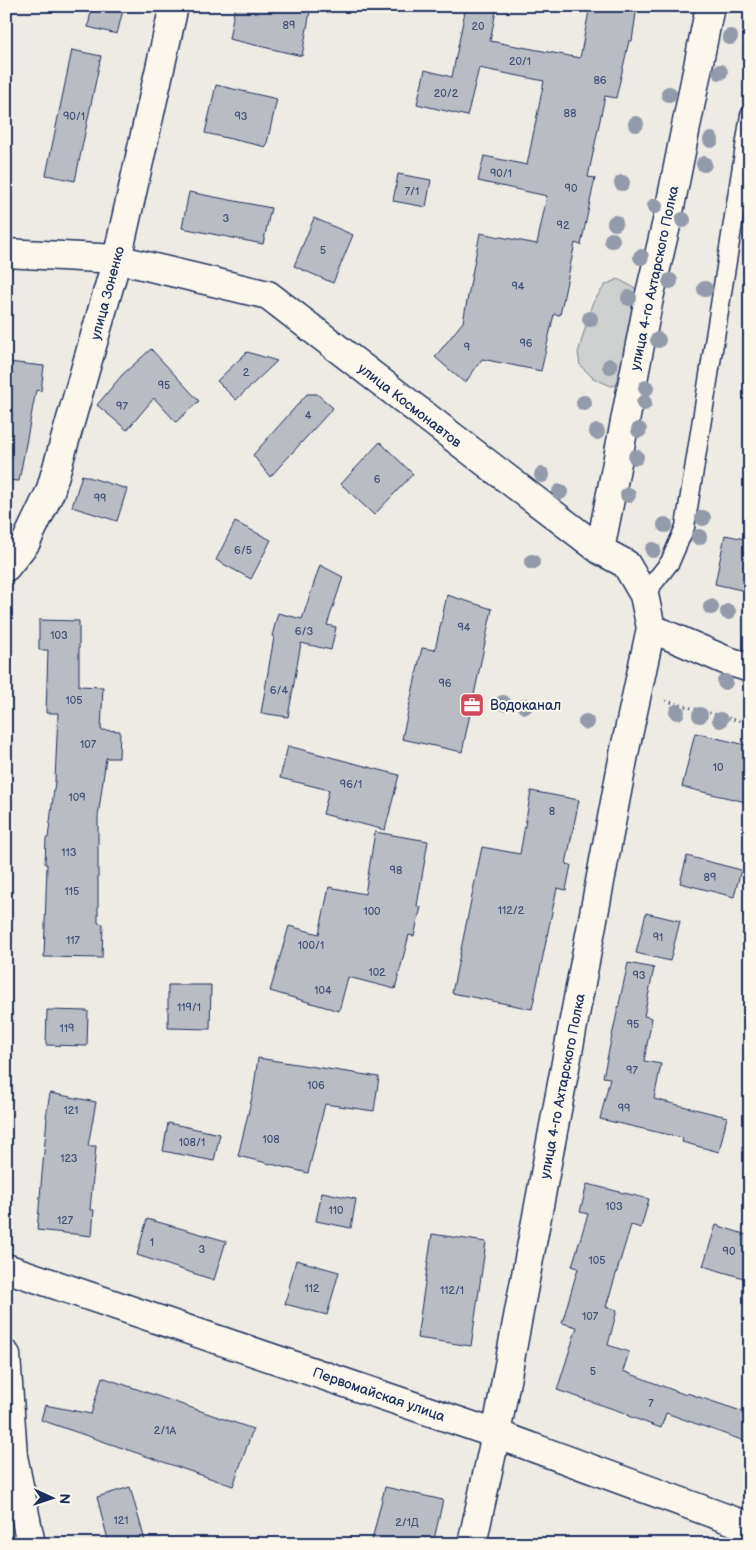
<svg xmlns="http://www.w3.org/2000/svg" width="756" height="1550" font-family="'Balsamiq Sans',sans-serif">
<style>
.green{fill:#cecfcf;stroke:#747f96}
.building{fill:#b9bcc3;stroke:#1b2f5e}
.lines{fill:none;stroke-linecap:round;stroke-linejoin:round}
.lane-casing{stroke:#1b2f5e;stroke-width:21}
.street-casing{stroke:#1b2f5e;stroke-width:31}
.secondary-casing{stroke:#1b2f5e;stroke-width:31}
.path{stroke:#1b2f5e;stroke-width:3;stroke-dasharray:1 4;stroke-linecap:butt}
.lane{stroke:#fbf7ec;stroke-width:18}
.street{stroke:#fbf7ec;stroke-width:28}
.secondary{stroke:#fbf7ec;stroke-width:28}
.tree{fill:#939aaa}
.labels{text-anchor:middle;stroke-width:4;stroke-linejoin:round;paint-order:stroke}
.number-label{font-size:11px;fill:#425277}
.street-label{font-size:14px;fill:#1b2f5e;stroke:#fbf7ec}
.poi-label{font-size:14px;fill:#1b2f5e;stroke:#fbf7ec;text-anchor:start}
</style>
<rect width="100%" height="100%" fill="#eeebe4"/>
<filter id="ink" filterUnits="userSpaceOnUse"><feTurbulence type="fractalNoise" baseFrequency=".02" numOctaves="2"/><feDisplacementMap in="SourceGraphic" scale="10" xChannelSelector="R" yChannelSelector="G"/><feConvolveMatrix kernelMatrix="1 2 1 2 8 2 1 2 1" color-interpolation-filters="sRGB"/></filter>
<g filter="url(#ink)">
<path class="green" d="M618,279L638,290L622,384L611,386L593,378L580,365L578,353L592,304L605,285Z"/>
<path class="building" d="M92,6H124L117,34L88,27Z
M235,6H311L302,56L229,39Z
M466,6H497L490,41L580,58L590,6H637L632,41H629L616,98L605,96L588,177L595,178L581,245L575,243L560,315L554,314L541,371L482,359L465,383L435,357L463,322L480,233L537,244L547,196L478,181L484,156L527,165L544,81L479,68L467,116L417,104L425,70L452,77Z
M72,50L101,56L75,181L46,175Z
M216,85L277,99L266,147L205,133Z
M398,174L431,180L426,207L393,201Z
M189,192L271,208L263,244L182,228Z
M314,218L353,235L333,283L294,266Z
M151,349L199,401L176,422L154,398L127,430L97,405L122,375Z
M247,352L277,361L236,400L217,381Z
M8,362L44,366L41,391L36,390L19,481L6,480V381Z
M307,394H317L333,408L270,477L253,455Z
M380,442L413,474L374,515L341,484Z
M82,475L127,489L117,521L72,507Z
M235,522L271,540L251,579L216,560Z
M725,535L750,540V592L715,584Z
M320,565L343,577L327,625L336,627L331,650L301,643L288,717L261,713L274,637L272,636L278,613L302,619Z
M447,595L492,609L462,752L402,739L422,648L435,650Z
M39,620L79,621V686L103,687L101,730L120,731L119,758H106L98,817V923L103,924L102,958L44,957L47,864H45L46,838H48L55,781L58,713H46L48,650H39Z
M695,733L750,746V803L682,787Z
M288,746L399,775L385,830L323,814L329,790L280,778Z
M531,791L579,800L566,864L571,865L566,890L557,888L532,1009L452,993L482,847L520,854Z
M375,832L428,841L417,906L421,907L414,936L409,935L395,989L348,977L339,1011L270,991L289,926L319,934L329,887L365,894Z
M687,856L741,870L734,897L680,883Z
M646,913L680,921L670,961L636,953Z
M628,963L654,968L644,1016L652,1018L644,1061L661,1064L654,1099L727,1117L719,1152L682,1142L683,1138L600,1119L610,1078L603,1077Z
M168,985H211L210,1029L168,1028Z
M47,1010L88,1011L87,1046L46,1045Z
M258,1058L379,1077L374,1111L325,1104L308,1173L238,1156L253,1093Z
M50,1093L96,1102L88,1146H96L90,1210H94L92,1236L37,1230L47,1118L46,1117Z
M168,1123L220,1134L214,1161L163,1151Z
M587,1184L649,1199L641,1228L631,1225L606,1307L617,1310L608,1345L629,1352L623,1371L686,1395L687,1393L750,1414V1443L666,1413L661,1428L628,1416V1414L557,1390L577,1327L562,1323L578,1268L572,1266L588,1214L580,1212Z
M322,1192L356,1199L351,1228L316,1221Z
M147,1219L226,1241L214,1280L137,1255Z
M716,1225L750,1236V1280L703,1266Z
M432,1234L486,1242L471,1346L417,1338Z
M296,1260L339,1272L327,1315L285,1304Z
M102,1377L253,1429L233,1486L41,1420L45,1405L91,1414Z
M130,1487L146,1544H109L97,1497Z
M385,1487L443,1500L433,1544H371Z"/>
<g class="lines">
<defs>
<path id="lane" d="M644,595L670,562L685,527L750,115"/>
<path id="street" d="M6,253L117,259L268,295L600,550L626,564L644,595L651,628L725,660L750,668
M600,550L649,298L668,217L710,6
M6,567L26,542L50,492L117,259L174,6
M6,1268L496,1434L750,1527
M472,1544L496,1434L625,749L651,628"/>
<path id="secondary" d="M6,1355L13,1456L31,1544"/>
</defs>
<use href="#lane" class="lane-casing"/>
<use href="#street" class="street-casing"/>
<use href="#secondary" class="secondary-casing"/>
<path class="path" d="M666,701L750,724"/>
<use href="#lane" class="lane"/>
<use href="#street" class="street"/>
<use href="#secondary" class="secondary"/>
</g>
<g class="tree">
<circle cx="730" cy="37" r="8"/>
<circle cx="720" cy="72" r="8"/>
<circle cx="669" cy="94" r="8"/>
<circle cx="636" cy="124" r="8"/>
<circle cx="711" cy="140" r="8"/>
<circle cx="704" cy="164" r="8"/>
<circle cx="622" cy="183" r="8"/>
<circle cx="655" cy="206" r="8"/>
<circle cx="683" cy="220" r="8"/>
<circle cx="615" cy="223" r="8"/>
<circle cx="612" cy="240" r="8"/>
<circle cx="641" cy="257" r="8"/>
<circle cx="670" cy="281" r="8"/>
<circle cx="705" cy="289" r="8"/>
<circle cx="629" cy="298" r="8"/>
<circle cx="590" cy="319" r="8"/>
<circle cx="658" cy="340" r="8"/>
<circle cx="610" cy="366" r="8"/>
<circle cx="646" cy="388" r="8"/>
<circle cx="584" cy="403" r="8"/>
<circle cx="644" cy="403" r="8"/>
<circle cx="639" cy="430" r="8"/>
<circle cx="597" cy="432" r="8"/>
<circle cx="636" cy="457" r="8"/>
<circle cx="542" cy="475" r="8"/>
<circle cx="560" cy="492" r="8"/>
<circle cx="628" cy="495" r="8"/>
<circle cx="703" cy="518" r="8"/>
<circle cx="665" cy="525" r="8"/>
<circle cx="699" cy="537" r="8"/>
<circle cx="653" cy="550" r="8"/>
<circle cx="532" cy="562" r="8"/>
<circle cx="711" cy="607" r="8"/>
<circle cx="728" cy="612" r="8"/>
<circle cx="725" cy="682" r="8"/>
<circle cx="503" cy="703" r="8"/>
<circle cx="525" cy="706" r="8"/>
<circle cx="677" cy="712" r="8"/>
<circle cx="700" cy="715" r="8"/>
<circle cx="720" cy="720" r="8"/>
<circle cx="586" cy="722" r="8"/>
</g>
</g>
<defs>
<symbol id="office-square" viewBox="-11 -11 22 22"><rect x="-9" y="-9" width="18" height="18" rx="4" fill="#d1495b" stroke="#fbf7ec"/><path d="M-6-3h4V-5.5h4V-3h4V5H-6ZM-1-4.5V-3h2v-1.5ZM-6 0V1H6V0Z" fill="#fff"/></symbol>
</defs>
<g fill-rule="evenodd">
<use href="#office-square" x="458" y="691" width="28" height="28"/>
</g>
<g class="labels">
<g class="number-label">
<text x="289" y="29">89</text>
<text x="478" y="30">20</text>
<text x="520" y="65">20/1</text>
<text x="600" y="84">86</text>
<text x="446" y="97">20/2</text>
<text x="570" y="117">88</text>
<text x="74" y="120">90/1</text>
<text x="241" y="120">93</text>
<text x="501" y="177">90/1</text>
<text x="571" y="192">90</text>
<text x="412" y="195">7/1</text>
<text x="226" y="222">3</text>
<text x="563" y="229">92</text>
<text x="323" y="254">5</text>
<text x="518" y="290">94</text>
<text x="526" y="347">96</text>
<text x="467" y="351">9</text>
<text x="246" y="376">2</text>
<text x="164" y="389">95</text>
<text x="122" y="410">97</text>
<text x="308" y="419">4</text>
<text x="377" y="483">6</text>
<text x="100" y="502">99</text>
<text x="243" y="554">6/5</text>
<text x="464" y="631">94</text>
<text x="304" y="635">6/3</text>
<text x="59" y="639">103</text>
<text x="445" y="687">96</text>
<text x="279" y="694">6/4</text>
<text x="74" y="704">105</text>
<text x="88" y="748">107</text>
<text x="718" y="771">10</text>
<text x="351" y="788">96/1</text>
<text x="77" y="801">109</text>
<text x="552" y="815">8</text>
<text x="69" y="856">113</text>
<text x="396" y="874">98</text>
<text x="710" y="881">89</text>
<text x="72" y="895">115</text>
<text x="511" y="914">112/2</text>
<text x="372" y="915">100</text>
<text x="658" y="941">91</text>
<text x="73" y="944">117</text>
<text x="311" y="949">100/1</text>
<text x="377" y="976">102</text>
<text x="639" y="979">93</text>
<text x="323" y="994">104</text>
<text x="189" y="1011">119/1</text>
<text x="633" y="1028">95</text>
<text x="67" y="1032">119</text>
<text x="632" y="1074">97</text>
<text x="316" y="1089">106</text>
<text x="624" y="1112">99</text>
<text x="71" y="1114">121</text>
<text x="271" y="1143">108</text>
<text x="192" y="1146">108/1</text>
<text x="69" y="1162">123</text>
<text x="614" y="1210">103</text>
<text x="336" y="1214">110</text>
<text x="65" y="1224">127</text>
<text x="152" y="1246">1</text>
<text x="202" y="1253">3</text>
<text x="729" y="1255">90</text>
<text x="597" y="1264">105</text>
<text x="312" y="1292">112</text>
<text x="452" y="1294">112/1</text>
<text x="590" y="1320">107</text>
<text x="593" y="1375">5</text>
<text x="651" y="1407">7</text>
<text x="165" y="1434">2/1А</text>
<text x="121" y="1524">121</text>
<text x="407" y="1526">2/1Д</text>
</g>
<g class="street-label">
<text transform="translate(654 278) rotate(-78)" y="5">улица 4-го Ахтарского Полка</text>
<text transform="translate(107 293) rotate(-75)" y="5">улица Зоненко</text>
<text transform="translate(410 405) rotate(38)" y="5">улица Космонавтов</text>
<text transform="translate(562 1086) rotate(-79)" y="5">улица 4-го Ахтарского Полка</text>
<text transform="translate(379 1394) rotate(19)" y="5">Первомайская улица</text>
</g>
<g class="poi-label">
<text x="490" y="710">Водоканал</text>
</g>
</g>
<rect width="756" height="1550" fill="none" stroke="#fbf7ec" stroke-width="25"/>
<rect x="12" y="12" width="731" height="1525" fill="none" stroke="#1b2f5e" stroke-width="2" filter="url(#ink)"/>
<g transform="translate(52 1498) rotate(93)" stroke="#fbf7ec" stroke-width="4" paint-order="stroke">
<path d="M0-4L9 19L0 12L-9 19Z" fill="#1b2f5e"/>
<text y="-8" font-size="14" font-weight="bold" text-anchor="middle" fill="#1b2f5e">N</text>
</g>
</svg>
